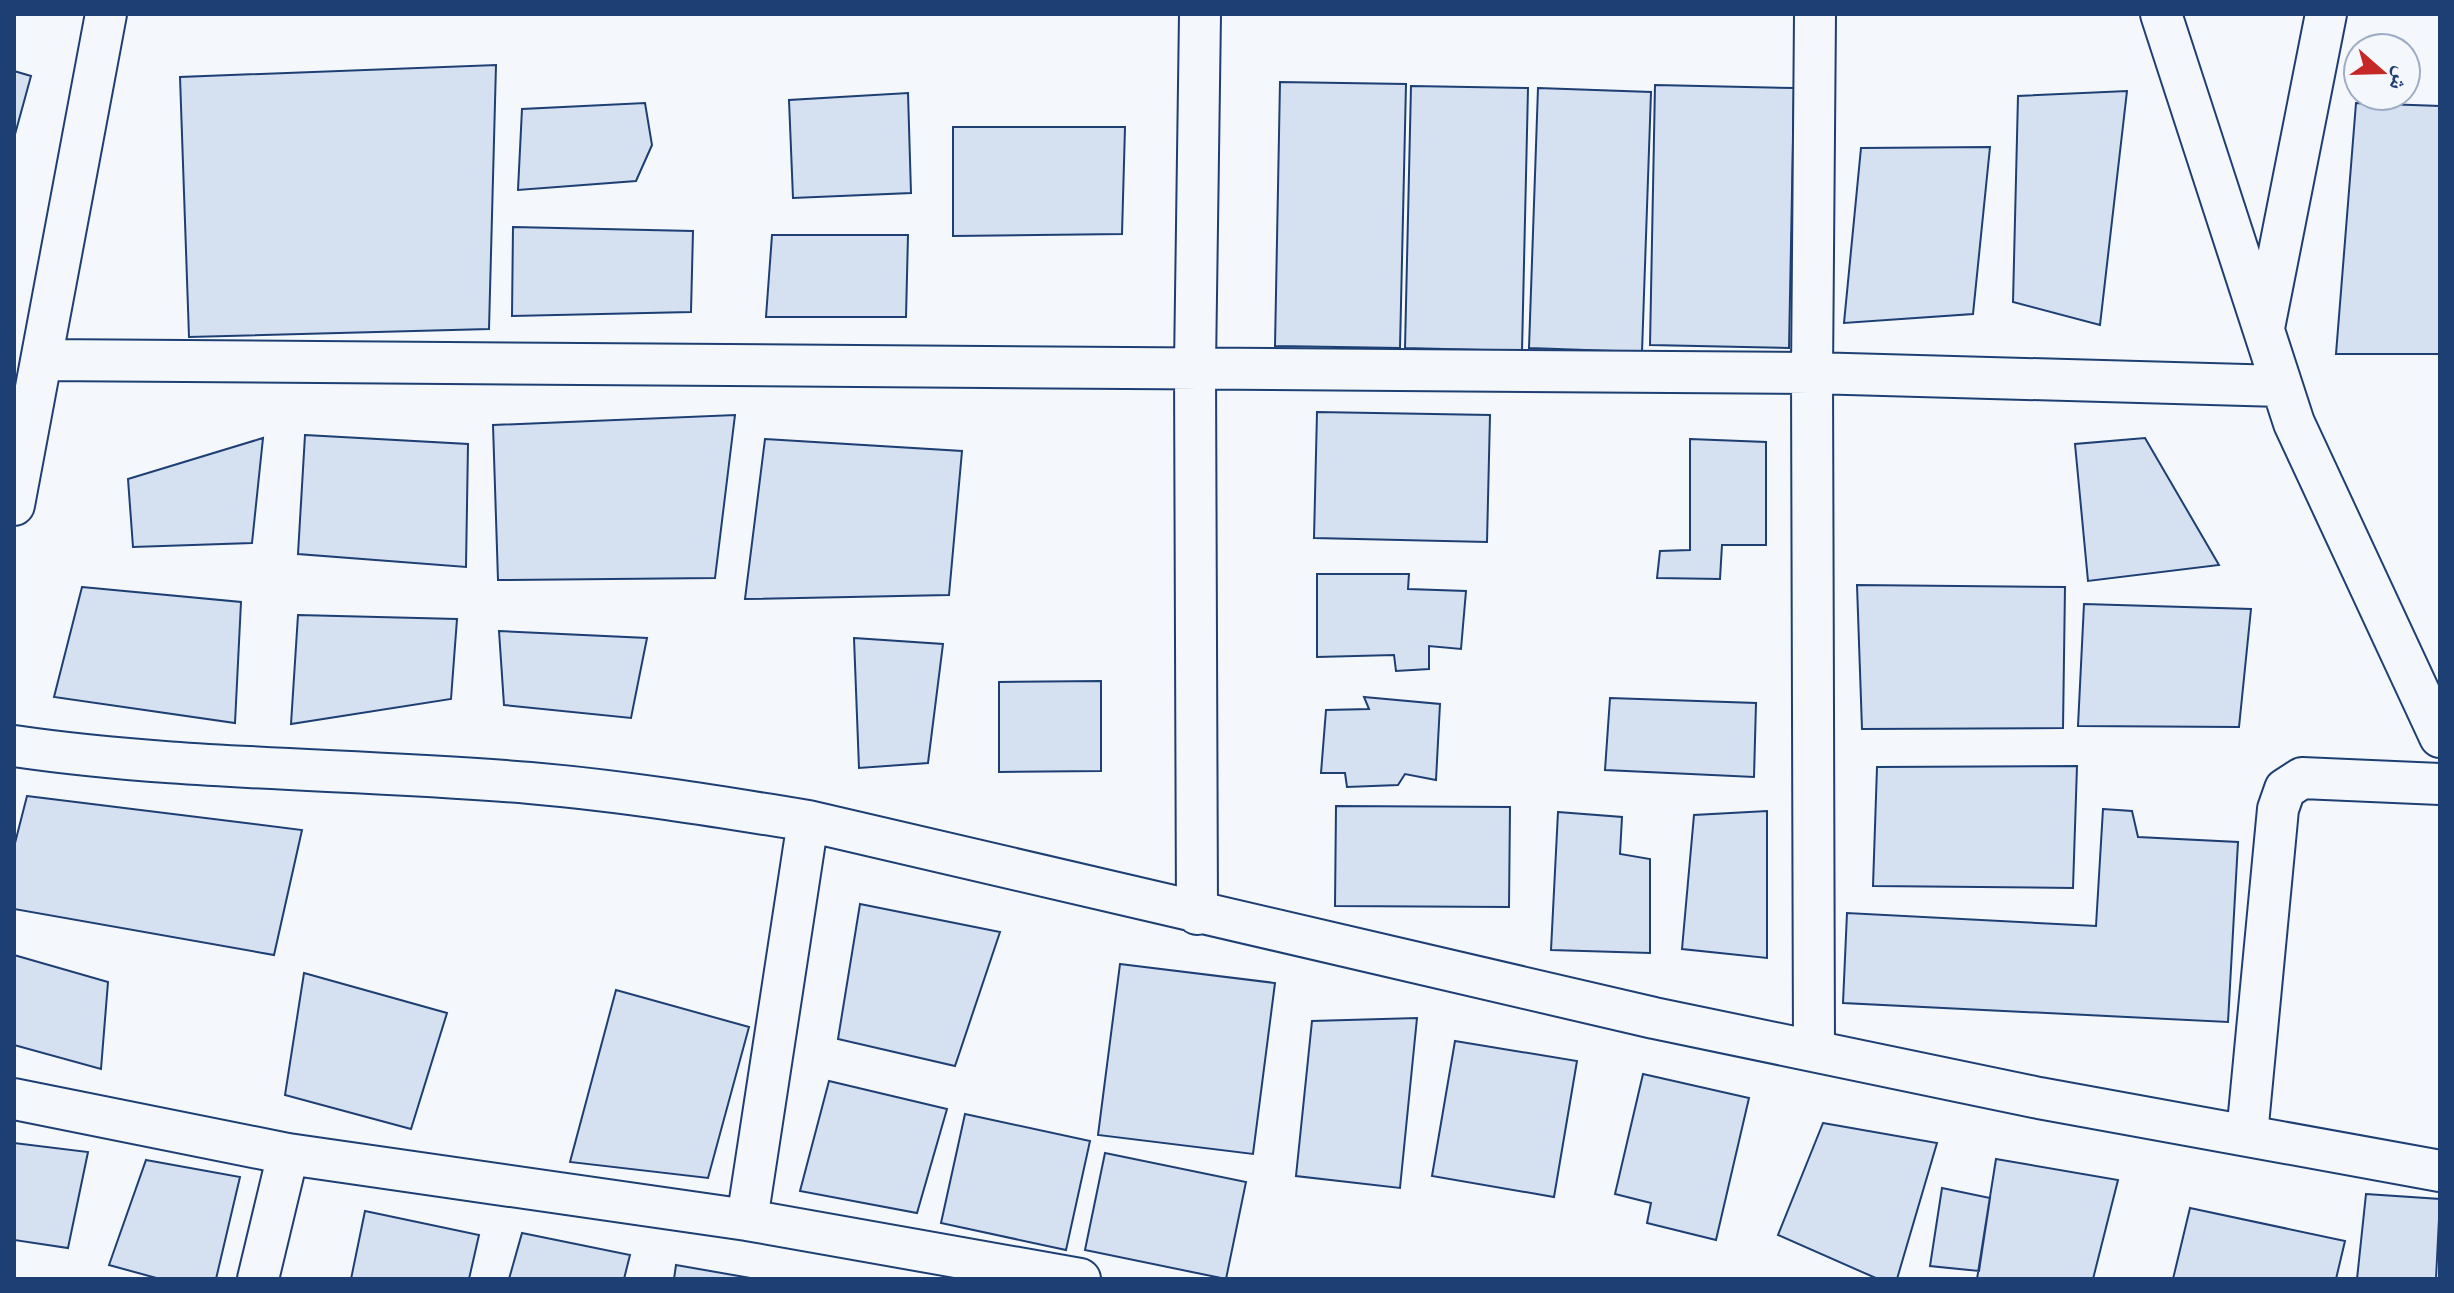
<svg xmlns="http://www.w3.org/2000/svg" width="2454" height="1293" font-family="Ubuntu,'Noto Naskh Arabic',sans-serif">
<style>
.building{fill:#d5e0f0;stroke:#1d3f73;stroke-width:2}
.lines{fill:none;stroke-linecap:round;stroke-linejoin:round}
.street-casing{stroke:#1d3f73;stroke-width:44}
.street{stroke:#f4f7fb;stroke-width:40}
</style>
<rect width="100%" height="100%" fill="#f4f7fb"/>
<path class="building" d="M496,65L489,329L189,337L180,77Z
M14,71L31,76L14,138Z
M1280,82L1406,84L1400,348L1275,346Z
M1655,85L1794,88L1789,348L1650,345Z
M1411,86L1528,88L1522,351L1405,348Z
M1538,88L1651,92L1642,352L1529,348Z
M2127,91L2100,325L2013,302L2018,96Z
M908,93L911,193L793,198L789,100Z
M645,103L652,145L636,181L518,190L522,109Z
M2356,103L2440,106V354H2336Z
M953,127H1125L1122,234L953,236Z
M1990,147L1973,314L1844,323L1861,148Z
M513,227L693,231L691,312L512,316Z
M772,235H908L906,317H766Z
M1317,412L1490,415L1487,542L1314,538Z
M735,415L715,578L498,580L493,425Z
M305,435L468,444L466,567L298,554Z
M263,438L252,543L133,547L128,479Z
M2145,438L2219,565L2088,581L2075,444Z
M765,439L962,451L949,595L745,599Z
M1690,439L1766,442V545H1722L1720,579L1657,578L1660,551L1690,550Z
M1317,574H1409L1408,589L1466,591L1461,649L1429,646V669L1396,671L1394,655L1317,657Z
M1857,585L2065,587L2063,728L1862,729Z
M82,587L241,602L235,723L54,697Z
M2084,604L2251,609L2239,727L2078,726Z
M298,615L457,619L451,699L291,724Z
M499,631L647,638L631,718L504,705Z
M854,638L943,644L928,763L859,768Z
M1101,681V771L999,772V682Z
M1364,697L1440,704L1436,780L1405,774L1398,785L1347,787L1345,773H1321L1326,710L1369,709Z
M1610,698L1756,703L1754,777L1605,770Z
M2077,766L2073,888L1873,886L1877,767Z
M27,796L302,830L274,955L14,909V847Z
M1336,806L1510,807L1509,907L1335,906Z
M2103,809L2132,811L2138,837L2238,842L2228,1022L1843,1003L1847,913L2096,926Z
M1767,811V958L1682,949L1694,815Z
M1558,812L1622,817L1620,854L1650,859V953L1551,950Z
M860,904L1000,932L955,1066L838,1039Z
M14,955L108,982L101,1069L14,1045Z
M1120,964L1275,983L1253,1154L1098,1135Z
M304,973L447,1013L411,1129L285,1095Z
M616,990L749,1027L708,1178L570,1162Z
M1417,1018L1400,1188L1296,1176L1312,1021Z
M1455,1041L1577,1061L1554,1197L1432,1176Z
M1643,1074L1749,1098L1716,1240L1647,1223L1651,1203L1615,1194Z
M829,1081L947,1109L917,1213L800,1191Z
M965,1114L1090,1141L1066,1250L941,1223Z
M1823,1123L1937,1143L1897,1279H1878L1778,1235Z
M14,1143L88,1152L68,1248L14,1240Z
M1105,1153L1246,1182L1226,1279L1085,1250Z
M1996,1159L2118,1180L2093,1279H1977Z
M146,1160L240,1177L216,1279H160L109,1265Z
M1942,1188L1990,1198L1979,1271L1930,1266Z
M2366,1194L2440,1199L2436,1279H2357Z
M2190,1208L2345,1241L2336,1279H2173Z
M365,1211L479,1235L469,1279H351Z
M522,1233L630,1255L624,1279H509Z
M676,1265L756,1279H674Z"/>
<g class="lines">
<defs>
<path id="street" d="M2161,14L2294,423L2440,737
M2264,328L2326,14
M42,360L1812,373L2281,386
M14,505L106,14
M14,746C185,771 358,768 530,783C623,791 716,806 808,821L1654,1018L2039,1098L2440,1171
M1197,914L1195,366L1200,14
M1814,1049L1812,373L1815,14
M14,1099L288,1154L747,1220L1080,1279
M2247,1135L2278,809L2285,789L2302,778L2440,784
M747,1220L808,821
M258,1279L288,1154"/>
</defs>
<use href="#street" class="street-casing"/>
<use href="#street" class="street"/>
</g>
<rect width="2454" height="1293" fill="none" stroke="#1d3f73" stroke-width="32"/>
<g transform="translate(2382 72) rotate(110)"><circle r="38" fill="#f4f7fb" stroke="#9eadc5" stroke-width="2"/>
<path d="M0-6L14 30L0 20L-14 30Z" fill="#c62828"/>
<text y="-12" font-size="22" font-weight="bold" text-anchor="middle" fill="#1d3f73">ش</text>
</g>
</svg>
